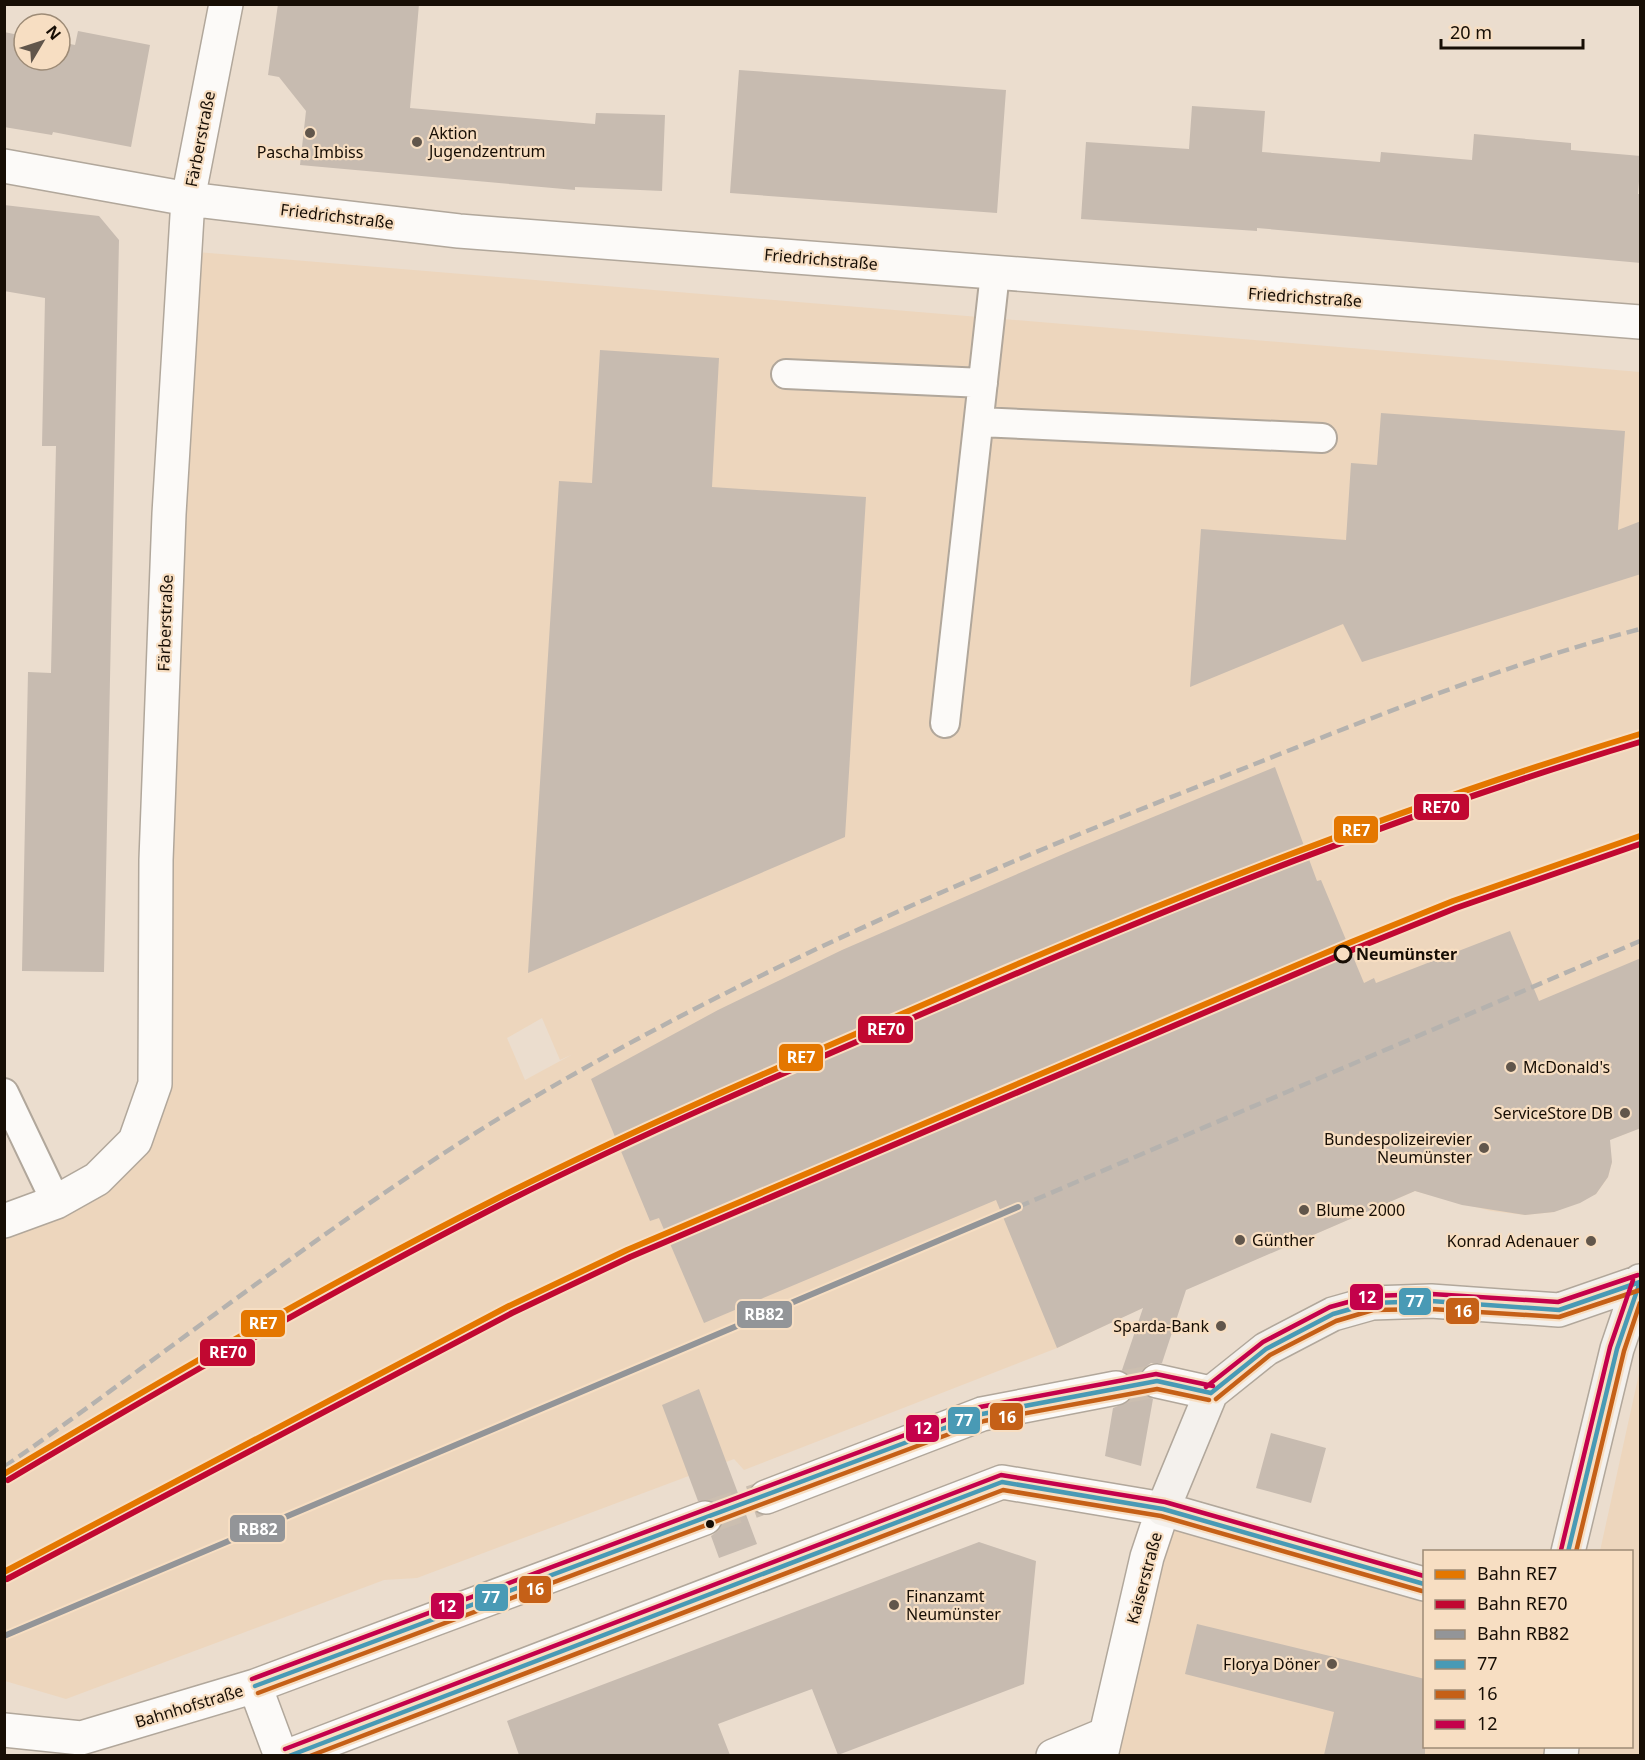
<svg xmlns="http://www.w3.org/2000/svg" width="1645" height="1760" font-family="'Noto Sans',sans-serif">
<style>
.built{fill:#edd6bd;fill-rule:evenodd}
.building{fill:#c7bbb0}
.lines{fill:none;stroke-linecap:round;stroke-linejoin:round}
.street-tunnel{stroke:#cbbeb0;stroke-width:33;stroke-dasharray:33 16;stroke-linecap:butt}
.lane-casing{stroke:#b1a79b;stroke-width:32}
.street-casing{stroke:#b1a79b;stroke-width:36}
.secondary-casing{stroke:#b1a79b;stroke-width:36}
.lane{stroke:#fcfaf8;stroke-width:28}
.street{stroke:#fcfaf8;stroke-width:33}
.secondary{stroke:#f4f1ed;stroke-width:33}
.rail{stroke:#b5b2ae;stroke-width:4.5;stroke-dasharray:12 6;stroke-linecap:butt}
.bus-1-casing{stroke:#f7dec2;stroke-width:9}
.bus-2-casing{stroke:#f7dec2;stroke-width:9}
.bus-3-casing{stroke:#f7dec2;stroke-width:9}
.bus-1{stroke:#499ab5;stroke-width:4.5}
.bus-2{stroke:#c56017;stroke-width:4.5}
.bus-3{stroke:#c4014b;stroke-width:4.5}
.rail-1-casing{stroke:#f7dec2;stroke-width:10}
.rail-2-casing{stroke:#f7dec2;stroke-width:10}
.rail-3-casing{stroke:#f7dec2;stroke-width:10}
.rail-1{stroke:#e47700;stroke-width:6}
.rail-2{stroke:#c10831;stroke-width:6}
.rail-3{stroke:#939598;stroke-width:6}
.poi-dot{fill:#61564b;stroke:#f7dec2;stroke-width:2}
.stop-dot{fill:#f7dec2;stroke:#170e05;stroke-width:3}
.bus-dot{fill:#170e05;stroke:#f7dec2;stroke-width:2}
.labels{text-anchor:middle;stroke-width:4.5;stroke-linejoin:round;paint-order:stroke}
.poi-label{font-size:16px;fill:#170e05;stroke:#f7dec2;text-anchor:start}
.street-label{font-size:16px;fill:#170e05;stroke:#f7dec2}
.stop-label{font-size:16px;font-weight:bold;fill:#170e05;stroke:#f7dec2;text-anchor:start}
.line-badge{stroke:#f7dec2;stroke-width:2}
.badge-label{font-size:16px;text-anchor:middle;font-weight:bold;fill:#fff}
</style>
<rect width="100%" height="100%" fill="#ebddce"/>
<path class="built" d="M185,251L1640,372V1128L1609,1140L1612,1162L1608,1177L1596,1194L1554,1212L1525,1215L1491,1211L1415,1191L1142,1308L1057,1348L744,1470L734,1459L417,1578L384,1580L66,1699L5,1681V1221L135,1141ZM542,1018L560,1060L573,1054L525,1080L507,1038Z
M1640,1369V1755L1053,1756L1106,1734L1163,1509L1424,1584V1746H1632V1552L1600,1551Z"/>
<path class="building" d="M278,4H419L410,108L595,124L596,113L665,115L662,191L575,187V190L300,165L306,111L279,77L268,75Z
M78,31L150,45L131,147L53,132L52,135L4,127V32L24,36V60H60V42L75,45Z
M739,70L1006,90L997,213L730,193Z
M1192,106L1265,111L1262,152L1380,162L1381,152L1472,160L1474,134L1571,143V150L1641,156L1638,194H1641V263L1257,228V231L1081,219L1086,142L1189,149Z
M4,205L99,216L119,240L104,972L22,971L28,672L51,673L56,446H42L45,298L4,291Z
M600,350L719,358L712,487L866,497L845,837L528,973L559,481L592,483Z
M1381,413L1625,431L1618,530L1641,521V574L1362,662L1343,624L1190,687L1201,529L1346,540L1351,463L1377,465Z
M1275,767L1317,881L1321,880L1364,983L1374,978L1376,983L1510,931L1539,1001L1641,958V1128L1610,1140L1612,1162L1608,1177L1596,1194L1580,1203L1554,1212L1525,1215L1462,1205L1415,1191L1186,1290L1162,1363H1151L1144,1368L1139,1376V1387L1145,1395L1153,1399L1141,1466L1105,1456L1113,1408L1128,1402L1134,1394V1384L1130,1376L1122,1370L1143,1308L1057,1348L996,1200L704,1323L659,1218L650,1221L591,1079L718,1010L842,950L1075,849Z
M699,1389L757,1544L719,1558L711,1536L719,1530L723,1522L722,1511L716,1503L709,1500L698,1501L662,1405Z
M1271,1433L1326,1448L1311,1503L1256,1488Z
M979,1542L1036,1561L1024,1684L838,1755L812,1689L718,1724L730,1755H519L507,1721Z
M1197,1624L1425,1679V1755H1324L1334,1712L1185,1674Z"/>
<g class="lines">
<path class="street-tunnel" d="M1116,1388L1157,1381
M705,1518L766,1497"/>
<defs>
<path id="lane" d="M786,374L983,383
M979,422L1322,438
M945,723L995,273
M4,1093L56,1202"/>
<path id="street" d="M4,166L188,199L459,231L1640,322
M4,1221L56,1202L97,1179L135,1141L155,1084L156,860L169,514L188,199L226,4
M1157,1381L1211,1393
M766,1497L982,1414L1116,1388
M255,1686L281,1756
M4,1730L81,1738L255,1686L705,1518
M288,1756L1002,1482L1163,1509L1147,1557L1101,1756
M1053,1756L1106,1734"/>
<path id="secondary" d="M1568,1552L1617,1349L1640,1281
M1424,1584L1163,1509L1211,1393L1266,1349L1333,1314L1372,1303L1431,1301L1559,1310L1640,1282
M1561,1756L1562,1746"/>
</defs>
<use href="#lane" class="lane-casing"/>
<use href="#street" class="street-casing"/>
<use href="#secondary" class="secondary-casing"/>
<use href="#lane" class="lane"/>
<use href="#street" class="street"/>
<use href="#secondary" class="secondary"/>
<path class="rail" d="M1018,1207L1640,941
M4,1467C172,1350 331,1221 506,1114C729,979 970,876 1212,781C1353,725 1493,668 1640,629"/>
<defs>
<path id="bus-1" d="M1211,1393L1266,1349L1333,1314L1372,1303L1431,1301L1559,1310L1640,1282
M1568,1552L1617,1349L1640,1282
M255,1686L982,1414L1157,1381L1211,1393
M289,1756L1002,1482L1163,1509L1424,1584"/>
<path id="bus-2" d="M1216,1399L1270,1355L1336,1321L1373,1310L1431,1309L1559,1317L1640,1290
M1576,1552L1624,1351L1640,1303
M258,1693L984,1421L1157,1389L1209,1400
M310,1756L1003,1490L1161,1516L1422,1591"/>
<path id="bus-3" d="M1206,1387L1263,1342L1330,1307L1370,1296L1432,1294L1558,1302L1638,1275
M1561,1550L1610,1347L1633,1280
M252,1679L980,1407L1156,1374L1213,1386
M285,1749L1001,1475L1165,1502L1424,1576"/>
</defs>
<use href="#bus-1" class="bus-1-casing"/>
<use href="#bus-2" class="bus-2-casing"/>
<use href="#bus-3" class="bus-3-casing"/>
<use href="#bus-1" class="bus-1"/>
<use href="#bus-2" class="bus-2"/>
<use href="#bus-3" class="bus-3"/>
<defs>
<path id="rail-1" d="M4,1474C165,1378 327,1284 494,1200C644,1124 800,1058 955,991C1179,894 1406,805 1640,734
M4,1572L509,1306L627,1250L1349,943L1453,901L1640,836"/>
<path id="rail-2" d="M8,1480C168,1385 330,1292 496,1207C646,1131 802,1065 957,999C1181,902 1407,812 1640,742
M7,1579L512,1313L630,1257L1352,950L1456,908L1640,844"/>
<path id="rail-3" d="M4,1636L1018,1207"/>
</defs>
<use href="#rail-1" class="rail-1-casing"/>
<use href="#rail-2" class="rail-2-casing"/>
<use href="#rail-3" class="rail-3-casing"/>
<use href="#rail-1" class="rail-1"/>
<use href="#rail-2" class="rail-2"/>
<use href="#rail-3" class="rail-3"/>
</g>
<g class="poi-dot">
<circle cx="310" cy="133" r="6"/>
<circle cx="417" cy="142" r="6"/>
<circle cx="1511" cy="1067" r="6"/>
<circle cx="1625" cy="1113" r="6"/>
<circle cx="1484" cy="1148" r="6"/>
<circle cx="1304" cy="1210" r="6"/>
<circle cx="1240" cy="1240" r="6"/>
<circle cx="1591" cy="1241" r="6"/>
<circle cx="1221" cy="1326" r="6"/>
<circle cx="894" cy="1605" r="6"/>
<circle cx="1332" cy="1664" r="6"/>
</g>
<circle class="stop-dot" cx="1343" cy="954" r="8"/>
<circle class="bus-dot" cx="710" cy="1524" r="5"/>
<g class="labels">
<g class="poi-label">
<text x="429" y="139">Aktion<tspan x="429" dy="18">Jugendzentrum</tspan></text>
<text x="310" y="158" text-anchor="middle">Pascha Imbiss</text>
<text x="1523" y="1073">McDonald's</text>
<text x="1613" y="1119" text-anchor="end">ServiceStore DB</text>
<text x="1472" y="1145" text-anchor="end">Bundespolizeirevier<tspan x="1472" dy="18">Neumünster</tspan></text>
<text x="1316" y="1216">Blume 2000</text>
<text x="1252" y="1246">Günther</text>
<text x="1579" y="1247" text-anchor="end">Konrad Adenauer</text>
<text x="1209" y="1332" text-anchor="end">Sparda-Bank</text>
<text x="906" y="1602">Finanzamt<tspan x="906" dy="18">Neumünster</tspan></text>
<text x="1320" y="1670" text-anchor="end">Florya Döner</text>
</g>
<g class="street-label">
<text transform="translate(200 139) rotate(-79)" y="6">Färberstraße</text>
<text transform="translate(337 216) rotate(7)" y="6">Friedrichstraße</text>
<text transform="translate(821 259) rotate(5)" y="6">Friedrichstraße</text>
<text transform="translate(1305 297) rotate(4)" y="6">Friedrichstraße</text>
<text transform="translate(165 623) rotate(-88)" y="6">Färberstraße</text>
<text transform="translate(1144 1578) rotate(-75)" y="6">Kaiserstraße</text>
<text transform="translate(189 1706) rotate(-17)" y="6">Bahnhofstraße</text>
</g>
<g class="stop-label">
<text x="1356" y="960">Neumünster</text>
</g>
</g>
<g class="line-badge">
<rect x="1413" y="793" width="57" height="28" rx="6" fill="#c10831"/>
<rect x="1333" y="815" width="46" height="29" rx="6" fill="#e47700"/>
<rect x="857" y="1015" width="57" height="29" rx="6" fill="#c10831"/>
<rect x="778" y="1043" width="46" height="29" rx="6" fill="#e47700"/>
<rect x="1349" y="1283" width="35" height="28" rx="6" fill="#c4014b"/>
<rect x="1398" y="1287" width="34" height="29" rx="6" fill="#499ab5"/>
<rect x="1445" y="1297" width="35" height="28" rx="6" fill="#c56017"/>
<rect x="736" y="1300" width="57" height="29" rx="6" fill="#939598"/>
<rect x="240" y="1309" width="46" height="29" rx="6" fill="#e47700"/>
<rect x="199" y="1338" width="57" height="29" rx="6" fill="#c10831"/>
<rect x="989" y="1402" width="35" height="29" rx="6" fill="#c56017"/>
<rect x="947" y="1406" width="34" height="29" rx="6" fill="#499ab5"/>
<rect x="905" y="1414" width="35" height="29" rx="6" fill="#c4014b"/>
<rect x="229" y="1514" width="57" height="29" rx="6" fill="#939598"/>
<rect x="518" y="1575" width="34" height="29" rx="6" fill="#c56017"/>
<rect x="474" y="1583" width="35" height="29" rx="6" fill="#499ab5"/>
<rect x="430" y="1592" width="35" height="28" rx="6" fill="#c4014b"/>
</g>
<g class="badge-label">
<text x="1441" y="813">RE70</text>
<text x="1356" y="836">RE7</text>
<text x="886" y="1035">RE70</text>
<text x="801" y="1063">RE7</text>
<text x="1367" y="1303">12</text>
<text x="1415" y="1307">77</text>
<text x="1463" y="1317">16</text>
<text x="764" y="1320">RB82</text>
<text x="263" y="1329">RE7</text>
<text x="228" y="1358">RE70</text>
<text x="1007" y="1423">16</text>
<text x="964" y="1426">77</text>
<text x="923" y="1434">12</text>
<text x="258" y="1535">RB82</text>
<text x="535" y="1595">16</text>
<text x="491" y="1603">77</text>
<text x="447" y="1612">12</text>
</g>
<rect width="1645" height="1760" fill="none" stroke="#170e05" stroke-width="12"/>
<rect x="1423" y="1550" width="210" height="198" fill="#f7dec2" stroke="#9d8b76" stroke-width="1.5"/>
<rect x="1435" y="1570" width="30" height="9" fill="#e47700" stroke="#9d8b76" stroke-width="1.5"/>
<text x="1477" y="1580" font-size="18" fill="#170e05">Bahn RE7</text>
<rect x="1435" y="1600" width="30" height="9" fill="#c10831" stroke="#9d8b76" stroke-width="1.5"/>
<text x="1477" y="1610" font-size="18" fill="#170e05">Bahn RE70</text>
<rect x="1435" y="1630" width="30" height="9" fill="#939598" stroke="#9d8b76" stroke-width="1.5"/>
<text x="1477" y="1640" font-size="18" fill="#170e05">Bahn RB82</text>
<rect x="1435" y="1660" width="30" height="9" fill="#499ab5" stroke="#9d8b76" stroke-width="1.5"/>
<text x="1477" y="1670" font-size="18" fill="#170e05">77</text>
<rect x="1435" y="1690" width="30" height="9" fill="#c56017" stroke="#9d8b76" stroke-width="1.5"/>
<text x="1477" y="1700" font-size="18" fill="#170e05">16</text>
<rect x="1435" y="1720" width="30" height="9" fill="#c4014b" stroke="#9d8b76" stroke-width="1.5"/>
<text x="1477" y="1730" font-size="18" fill="#170e05">12</text>
<g transform="translate(42 42) rotate(51)"><circle r="28" fill="#f7dec2" stroke="#9d8b76" stroke-width="1.5"/>
<path d="M0-4.5L10 22L0 15L-10 22Z" fill="#61564b"/>
<text y="-9" font-size="16" font-weight="bold" text-anchor="middle" fill="#170e05">N</text>
</g>
<path d="M1441 39v9h142v-9" fill="none" stroke="#170e05" stroke-width="3"/>
<text x="1450" y="39" font-size="18" fill="#170e05" stroke="#f7dec2" stroke-width="4.5" paint-order="stroke">20 m</text>
</svg>
